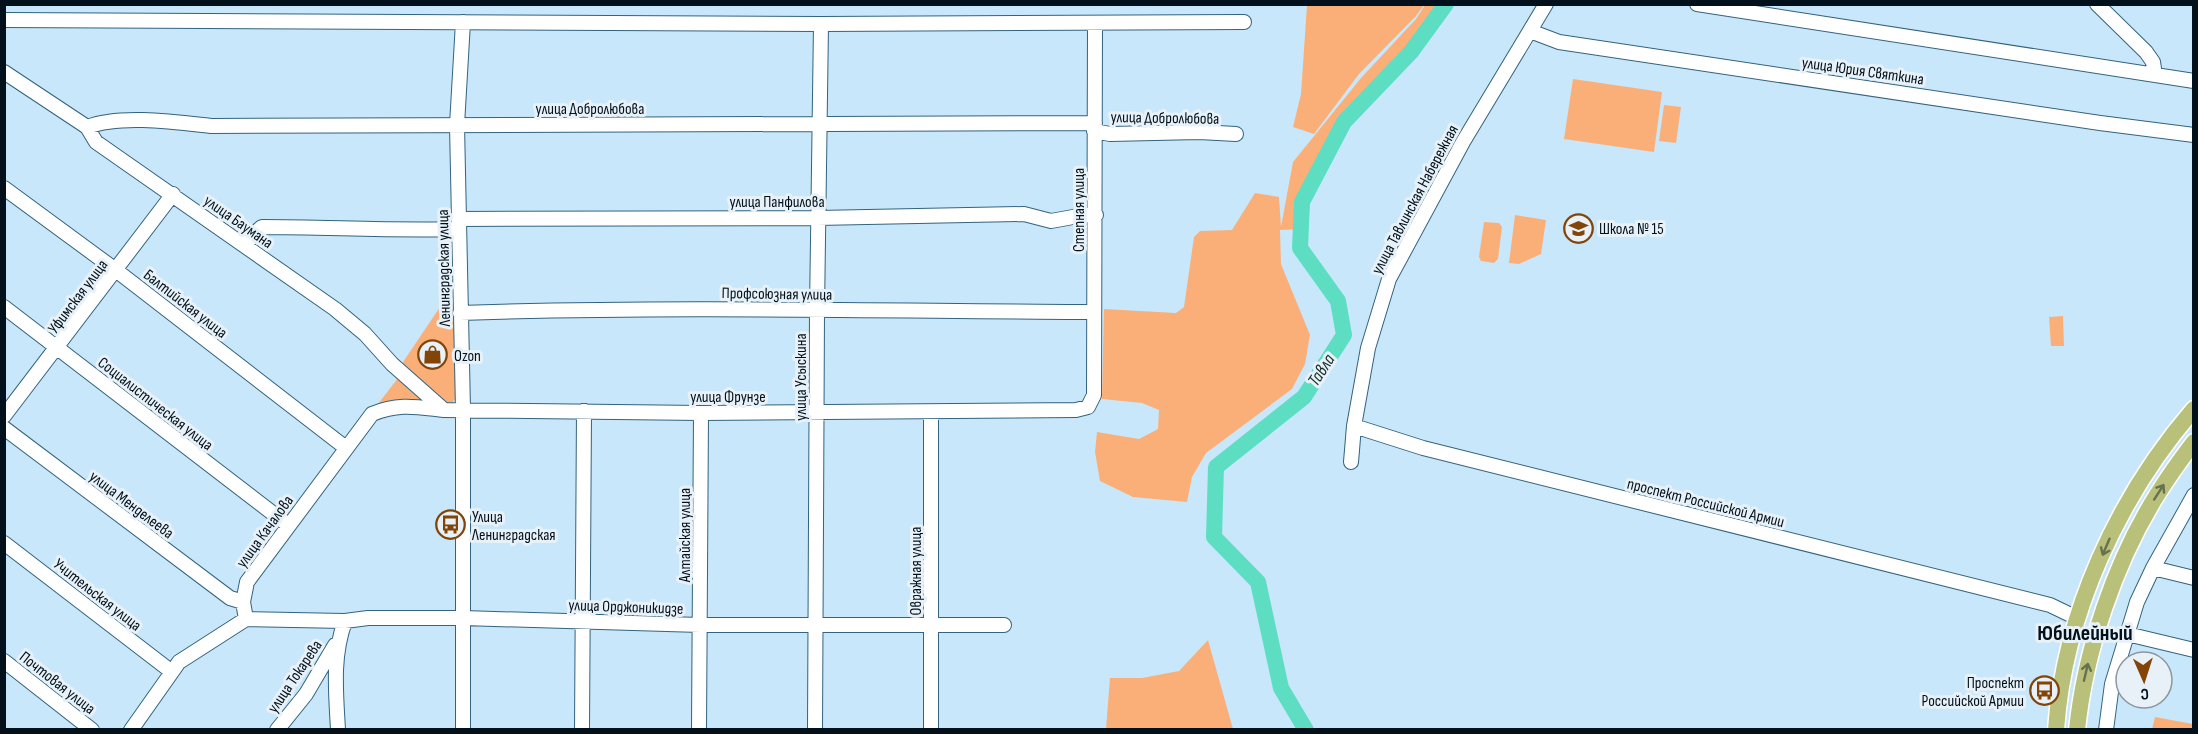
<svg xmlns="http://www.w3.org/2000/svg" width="2198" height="734" font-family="'Sofia Sans Condensed',sans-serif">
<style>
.green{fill:#fbaf78}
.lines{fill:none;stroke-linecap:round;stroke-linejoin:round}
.river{stroke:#5ddec2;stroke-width:16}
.minor-casing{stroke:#33637e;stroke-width:16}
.major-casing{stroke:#fff;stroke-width:19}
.minor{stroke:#fff;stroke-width:14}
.major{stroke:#b8c07a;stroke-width:16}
.oneway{stroke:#66714f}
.labels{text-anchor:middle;stroke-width:6;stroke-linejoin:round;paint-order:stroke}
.street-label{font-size:16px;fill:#01101b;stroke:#e7f1f7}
.poi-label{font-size:16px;fill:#01101b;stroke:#e7f1f7;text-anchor:start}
.water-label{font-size:18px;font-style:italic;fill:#182e29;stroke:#e7f1f7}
.district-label{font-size:22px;font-weight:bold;fill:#01101b;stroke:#e7f1f7}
</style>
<rect width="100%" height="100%" fill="#c9e7fa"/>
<path class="green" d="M1307,5H1424L1416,16L1359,74L1314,134L1293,127L1301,94Z
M1425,5H1452L1445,19L1391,81L1314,163L1307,229L1280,230L1281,264L1310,335L1305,364L1292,389L1206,453L1192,477L1187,502L1133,497L1100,481L1095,452L1097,432L1139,439L1158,429L1159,410L1142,403L1102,399L1104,309L1176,313L1184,307L1194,237L1200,231L1232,230L1255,193L1279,197L1281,227L1293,162L1361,78L1416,19Z
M1573,79L1662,92L1654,152L1564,139Z
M1664,105L1681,107L1676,143L1659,141Z
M1515,215L1546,220L1541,254L1519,264L1509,263Z
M1484,222L1499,223L1502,227L1498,259L1494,263L1481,261L1479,257Z
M442,307L454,309L458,374L457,397L451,404L441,402L401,365L438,310Z
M2063,316L2064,346H2051L2049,317Z
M398,378L431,405L378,404Z
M1208,640L1233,729H1106L1110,678H1142L1179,671Z
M2155,717L2193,724V729H2152Z"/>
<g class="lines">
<path class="river" d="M1306,730L1281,688L1258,582L1214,537L1216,467L1304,397L1344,335L1338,301L1300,248L1302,202L1344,122L1411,52L1446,4"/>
<defs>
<path id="minor" d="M1697,4L2194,81
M2097,4L2146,52L2153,62L2155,75
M4,20L821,24L1244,22
M1530,31L1559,42L2100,123L2194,135
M4,72L87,127L96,142L335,309L365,334L392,364L444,410
M87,127C120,114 176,122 211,126L1095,123
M1094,131L1110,134L1199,132L1236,134
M4,188L117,271L346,448
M458,219L817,218L1024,214L1051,221L1084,215H1096
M245,245L256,232L262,227C328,227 393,231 458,229
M4,307L288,525
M460,313C671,306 882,311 1093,312
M931,412V730
M4,416L173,194
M1354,426L1423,448L2050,605L2077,618
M4,428L230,598L243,602
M1351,462L1354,426L1368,348L1389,279L1463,142L1546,4
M4,543L172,672
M2153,568L2194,578
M246,619L345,621L368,618H463L700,625H1004
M2127,634L2194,650
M4,661L92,730
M131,730L179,662L246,619L243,602L247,582L372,414C399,403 416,407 444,410L701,413L1076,410L1088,407L1094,395L1095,24
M277,730L306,694L335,645
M338,730C336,692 332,657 345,621
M463,730V410L457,125L463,22
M582,730L584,411
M699,730L701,413
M815,730L817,311L821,24
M2106,730L2112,684L2137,602L2153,568L2194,495"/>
<path id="major" d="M2056,730C2064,614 2118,497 2194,409
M2077,730C2085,651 2115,562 2157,495C2168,477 2181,459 2194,442"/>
</defs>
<use href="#minor" class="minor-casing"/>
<use href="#major" class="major-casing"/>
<use href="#minor" class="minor"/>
<use href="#major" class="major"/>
</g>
<defs><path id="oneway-shaft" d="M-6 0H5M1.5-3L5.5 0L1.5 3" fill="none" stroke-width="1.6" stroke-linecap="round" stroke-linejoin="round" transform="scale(1.5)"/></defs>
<g class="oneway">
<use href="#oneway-shaft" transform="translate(2159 492) rotate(-57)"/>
<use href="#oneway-shaft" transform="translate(2106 547) rotate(113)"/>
<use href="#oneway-shaft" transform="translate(2086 672) rotate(-77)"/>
</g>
<defs>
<symbol id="school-ring" viewBox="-11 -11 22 22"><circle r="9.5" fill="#e7f1f7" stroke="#834507" stroke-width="1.5"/><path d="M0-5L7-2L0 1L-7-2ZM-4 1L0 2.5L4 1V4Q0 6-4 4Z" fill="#834507"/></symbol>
<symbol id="shop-ring" viewBox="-11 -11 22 22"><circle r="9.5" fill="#e7f1f7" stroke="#834507" stroke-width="1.5"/><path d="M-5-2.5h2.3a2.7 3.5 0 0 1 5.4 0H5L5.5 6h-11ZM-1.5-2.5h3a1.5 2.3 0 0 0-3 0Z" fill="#834507"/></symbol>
<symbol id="bus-ring" viewBox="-11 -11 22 22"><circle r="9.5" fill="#e7f1f7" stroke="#834507" stroke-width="1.5"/><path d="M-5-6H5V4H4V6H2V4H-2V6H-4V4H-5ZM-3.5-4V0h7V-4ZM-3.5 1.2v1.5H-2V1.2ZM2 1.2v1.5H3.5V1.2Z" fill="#834507"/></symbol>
</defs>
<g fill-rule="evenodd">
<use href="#school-ring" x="1562" y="212" width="33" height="33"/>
<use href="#shop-ring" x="416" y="338" width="33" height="33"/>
<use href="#bus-ring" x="434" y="508" width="33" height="33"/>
<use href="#bus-ring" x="2028" y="674" width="33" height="33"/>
</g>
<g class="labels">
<g class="street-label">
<text transform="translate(1863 70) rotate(8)" y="6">улица Юрия Святкина</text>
<text x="590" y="114">улица Добролюбова</text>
<text transform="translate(1165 117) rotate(1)" y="6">улица Добролюбова</text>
<text transform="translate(1414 199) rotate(-62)" y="6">улица Тавлинская Набережная</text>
<text x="777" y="207">улица Панфилова</text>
<text transform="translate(1078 210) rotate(-90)" y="6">Степная улица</text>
<text transform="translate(239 221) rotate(35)" y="6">улица Баумана</text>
<text transform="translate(443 268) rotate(-91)" y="6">Ленинградская улица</text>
<text transform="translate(777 293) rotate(1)" y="6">Профсоюзная улица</text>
<text transform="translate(77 296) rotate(-53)" y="6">Уфимская улица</text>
<text transform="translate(186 303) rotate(38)" y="6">Балтийская улица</text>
<text transform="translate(800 377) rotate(-90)" y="6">улица Усыскина</text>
<text x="728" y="402">улица Фрунзе</text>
<text transform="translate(156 403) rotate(38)" y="6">Социалистическая улица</text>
<text transform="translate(1706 502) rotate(14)" y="6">проспект Российской Армии</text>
<text transform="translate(132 504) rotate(37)" y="6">улица Менделеева</text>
<text transform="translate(264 531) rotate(-54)" y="6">улица Качалова</text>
<text transform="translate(684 535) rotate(-90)" y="6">Алтайская улица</text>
<text transform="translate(915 571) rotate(-90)" y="6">Овражная улица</text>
<text transform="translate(98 594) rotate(38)" y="6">Учительская улица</text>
<text transform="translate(626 606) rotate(2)" y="6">улица Орджоникидзе</text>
<text transform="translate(294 676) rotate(-56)" y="6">улица Токарева</text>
<text transform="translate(58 682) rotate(38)" y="6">Почтовая улица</text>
</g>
<g class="poi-label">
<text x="1599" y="234">Школа № 15</text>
<text x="454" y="361">Ozon</text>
<text x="472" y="522">Улица<tspan x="472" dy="18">Ленинградская</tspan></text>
<text x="2024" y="688" text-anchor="end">Проспект<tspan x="2024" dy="18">Российской Армии</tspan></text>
</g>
<g class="water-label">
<text transform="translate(1321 370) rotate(-57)" y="6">Тавла</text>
</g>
<g class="district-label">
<text x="2085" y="640">Юбилейный</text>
</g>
</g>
<rect width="2198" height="734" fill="none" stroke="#01101b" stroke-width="12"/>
<g transform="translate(2144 680) rotate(177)"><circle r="28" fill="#e7f1f7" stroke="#8b979f" stroke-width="1.5"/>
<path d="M0-4.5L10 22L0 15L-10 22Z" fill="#834507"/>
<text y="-9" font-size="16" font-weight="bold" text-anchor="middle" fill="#01101b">С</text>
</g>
</svg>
